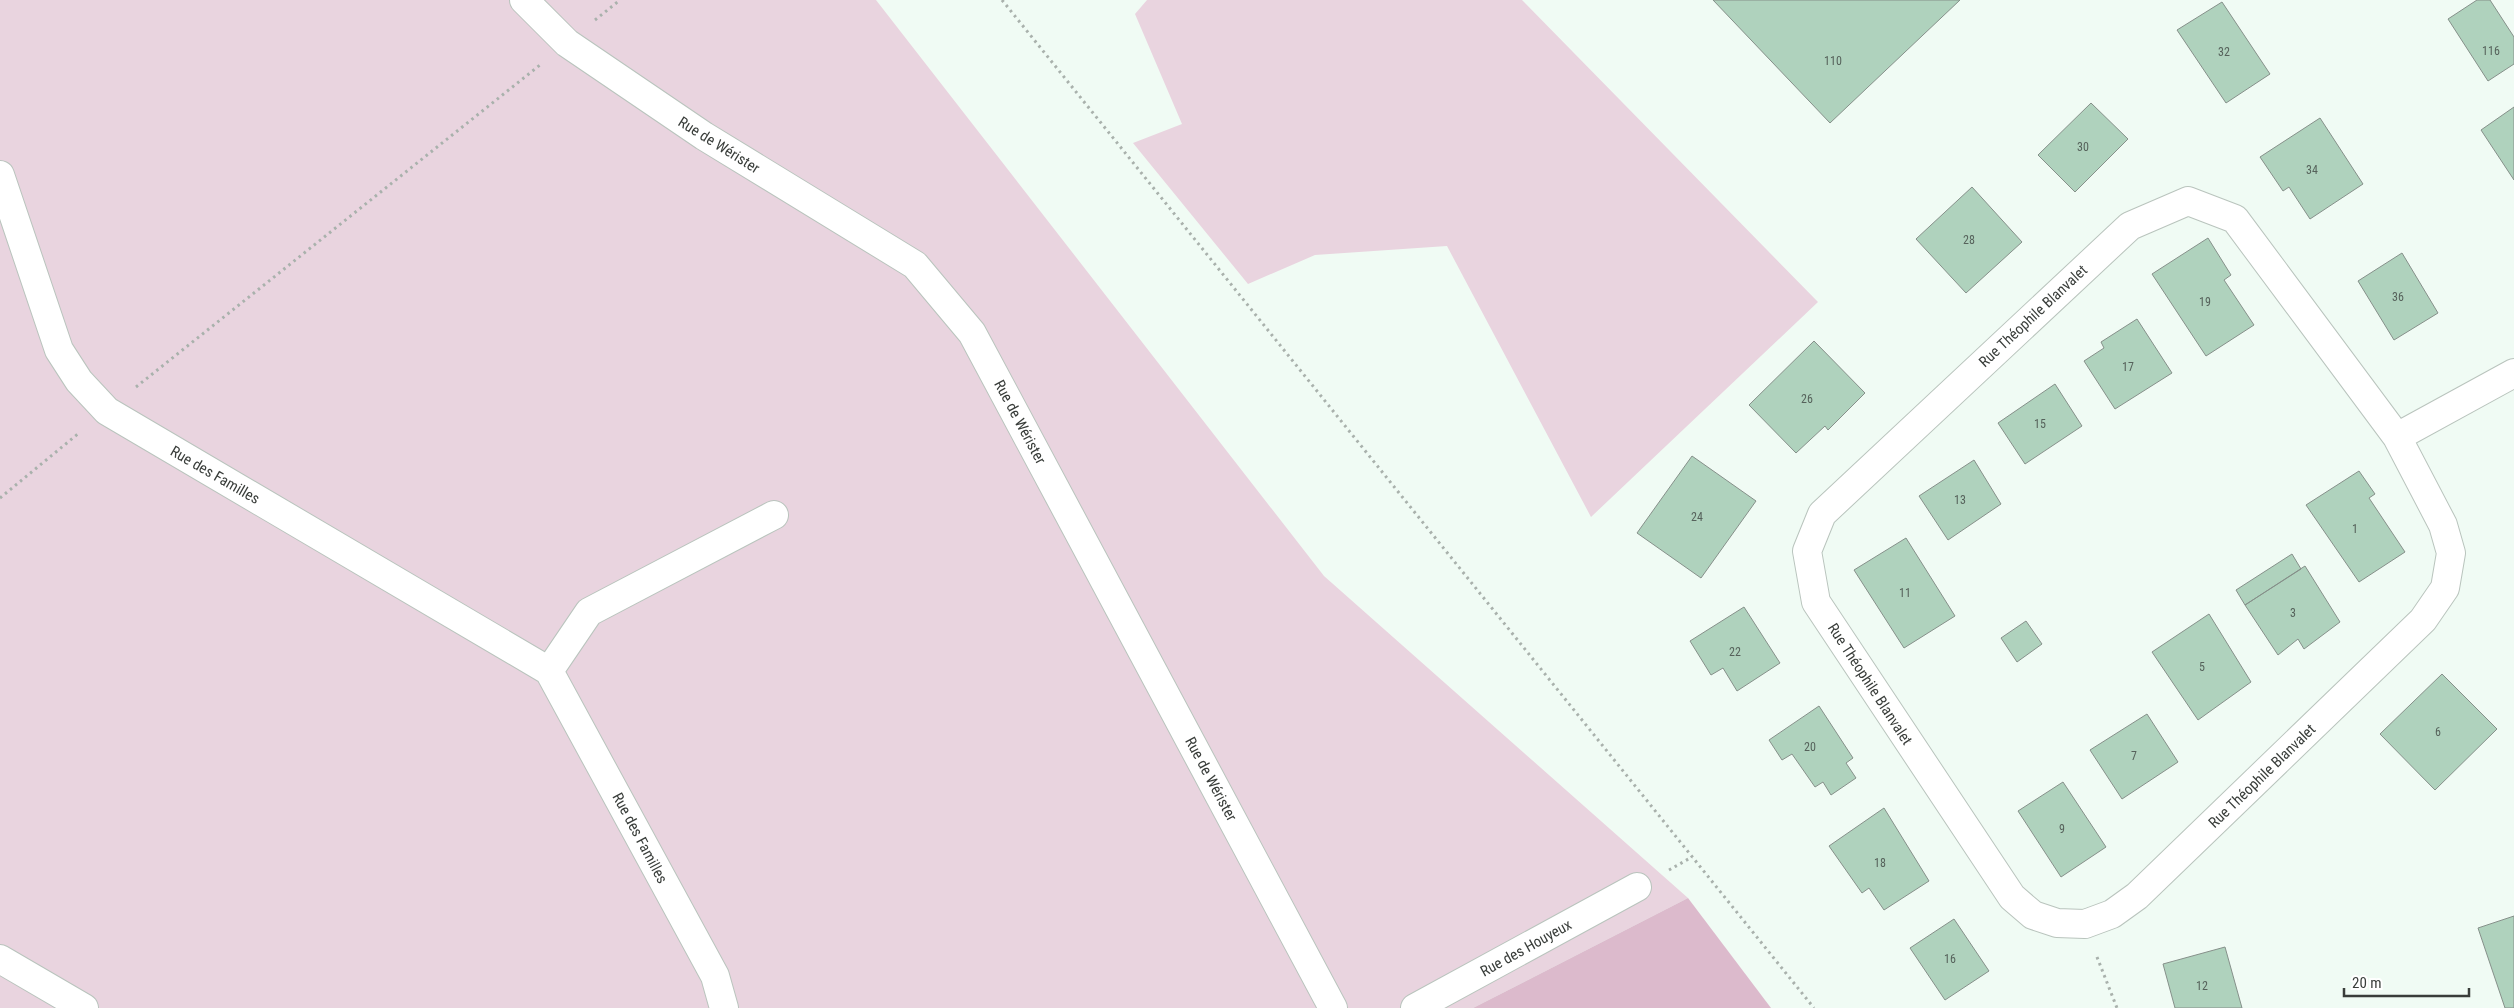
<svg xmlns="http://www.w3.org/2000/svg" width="2514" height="1008" font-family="'Roboto Condensed',sans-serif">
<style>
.green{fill:#e9d4df}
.forest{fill:#dcbacc}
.building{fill:#afd2bd;stroke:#86908a}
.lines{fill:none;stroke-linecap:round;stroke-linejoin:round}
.minor-casing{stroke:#b9c4bd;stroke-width:30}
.path{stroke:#a9b1ac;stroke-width:3;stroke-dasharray:2.5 4;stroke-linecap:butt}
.minor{stroke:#fff;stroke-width:28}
.labels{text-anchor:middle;stroke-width:4;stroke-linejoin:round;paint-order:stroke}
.number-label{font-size:12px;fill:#56625b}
.street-label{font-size:15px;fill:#393d3a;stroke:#fff}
</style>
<rect width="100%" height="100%" fill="#f0fbf4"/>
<path class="green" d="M0,0H876L1324,576L1688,898L1473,1008H0Z
M1147,0H1522L1818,302L1591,517L1447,246L1315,255L1248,284L1133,143L1182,124L1135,14Z"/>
<path class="forest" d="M1688,898L1771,1008H1473Z"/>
<path class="building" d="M1713,0H1960L1830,123Z
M2477,0H2490L2514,37V64L2488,81L2448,19Z
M2222,2L2270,74L2226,103L2177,30Z
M2091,103L2128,139L2075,192L2038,155Z
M2514,107V180L2481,130Z
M2320,118L2363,184L2310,219L2289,187L2283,191L2260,157Z
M1972,187L2022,242L1966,293L1916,239Z
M2208,238L2231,275L2224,280L2254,325L2206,356L2152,274Z
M2402,253L2438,313L2394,340L2358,281Z
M2137,319L2172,373L2115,409L2084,361L2104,348L2101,342Z
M1814,341L1865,393L1828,430L1825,426L1796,453L1749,405Z
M2055,384L2082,426L2025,464L1998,423Z
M1692,456L1756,501L1701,578L1637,533Z
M1974,460L2001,504L1948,540L1919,496Z
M2359,471L2375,494L2369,498L2405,552L2359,582L2306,505Z
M1906,538L1955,616L1904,648L1854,570Z
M2292,554L2301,569L2245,605L2236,590Z
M2305,566L2340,622L2304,649L2298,639L2278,655L2245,605Z
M1744,607L1780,663L1737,691L1723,668L1711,675L1690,641Z
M2209,614L2251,682L2198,720L2152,652Z
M2026,621L2042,644L2017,662L2001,638Z
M2442,674L2497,729L2435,790L2380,734Z
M1819,706L1853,758L1846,763L1856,778L1831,795L1823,782L1815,787L1792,754L1782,760L1769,740Z
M2147,714L2178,762L2122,799L2090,750Z
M2063,782L2106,847L2061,877L2018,811Z
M1884,808L1929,881L1884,910L1869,888L1862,893L1829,846Z
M2514,916V1008H2505L2478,928Z
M1954,919L1989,971L1945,1000L1910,948Z
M2225,947L2242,1008H2175L2163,964Z"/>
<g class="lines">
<defs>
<path id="minor" d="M524,0L567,43L704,136L915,265L972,333L1333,1008
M0,175L59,350L79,381L107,411L549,671L715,976L724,1008
M2188,201L2235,219L2397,437L2443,525L2451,553L2445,588L2423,620L2137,896L2112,914L2085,924L2057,923L2033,915L2012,897L1816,602L1807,551L1822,514L2130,226Z
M2397,437L2514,373
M549,671L589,612L774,515
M0,959L84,1008
M1415,1008L1637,887"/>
</defs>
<use href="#minor" class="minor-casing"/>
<path class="path" d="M1002,0L1814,1008
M595,20L620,0
M136,387L540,65
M0,498L79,433
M1669,870L1692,857
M2097,957L2117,1008"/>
<use href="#minor" class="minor"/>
</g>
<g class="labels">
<g class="number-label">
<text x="2491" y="55">116</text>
<text x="2224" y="56">32</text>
<text x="1833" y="65">110</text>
<text x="2083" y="151">30</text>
<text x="2312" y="174">34</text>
<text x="1969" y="244">28</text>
<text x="2398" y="301">36</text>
<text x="2205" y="306">19</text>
<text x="2128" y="371">17</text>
<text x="1807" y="403">26</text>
<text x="2040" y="428">15</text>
<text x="1960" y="504">13</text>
<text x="1697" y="521">24</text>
<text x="2355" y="533">1</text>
<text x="1905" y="597">11</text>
<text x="2293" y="617">3</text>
<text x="1735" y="656">22</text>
<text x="2202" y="671">5</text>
<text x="2438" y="736">6</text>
<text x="1810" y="751">20</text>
<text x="2134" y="760">7</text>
<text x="2062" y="833">9</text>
<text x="1880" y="867">18</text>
<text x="1950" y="963">16</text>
<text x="2202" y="990">12</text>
</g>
<g class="street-label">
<text transform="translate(719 145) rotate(32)" y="5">Rue de Wérister</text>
<text transform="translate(2033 316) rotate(-43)" y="5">Rue Théophile Blanvalet</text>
<text transform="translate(1020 422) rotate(62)" y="5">Rue de Wérister</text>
<text transform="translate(215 475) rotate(30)" y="5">Rue des Familles</text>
<text transform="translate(1870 684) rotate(57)" y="5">Rue Théophile Blanvalet</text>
<text transform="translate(2262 776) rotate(-44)" y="5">Rue Théophile Blanvalet</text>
<text transform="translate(1211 779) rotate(62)" y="5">Rue de Wérister</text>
<text transform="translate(640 838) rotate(62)" y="5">Rue des Familles</text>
<text transform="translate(1526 948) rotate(-29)" y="5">Rue des Houyeux</text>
</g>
</g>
<path d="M2344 988v8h125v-8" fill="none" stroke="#393d3a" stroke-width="2.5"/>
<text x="2352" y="988" font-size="15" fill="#393d3a" stroke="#ffffff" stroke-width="4" paint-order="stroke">20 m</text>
</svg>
